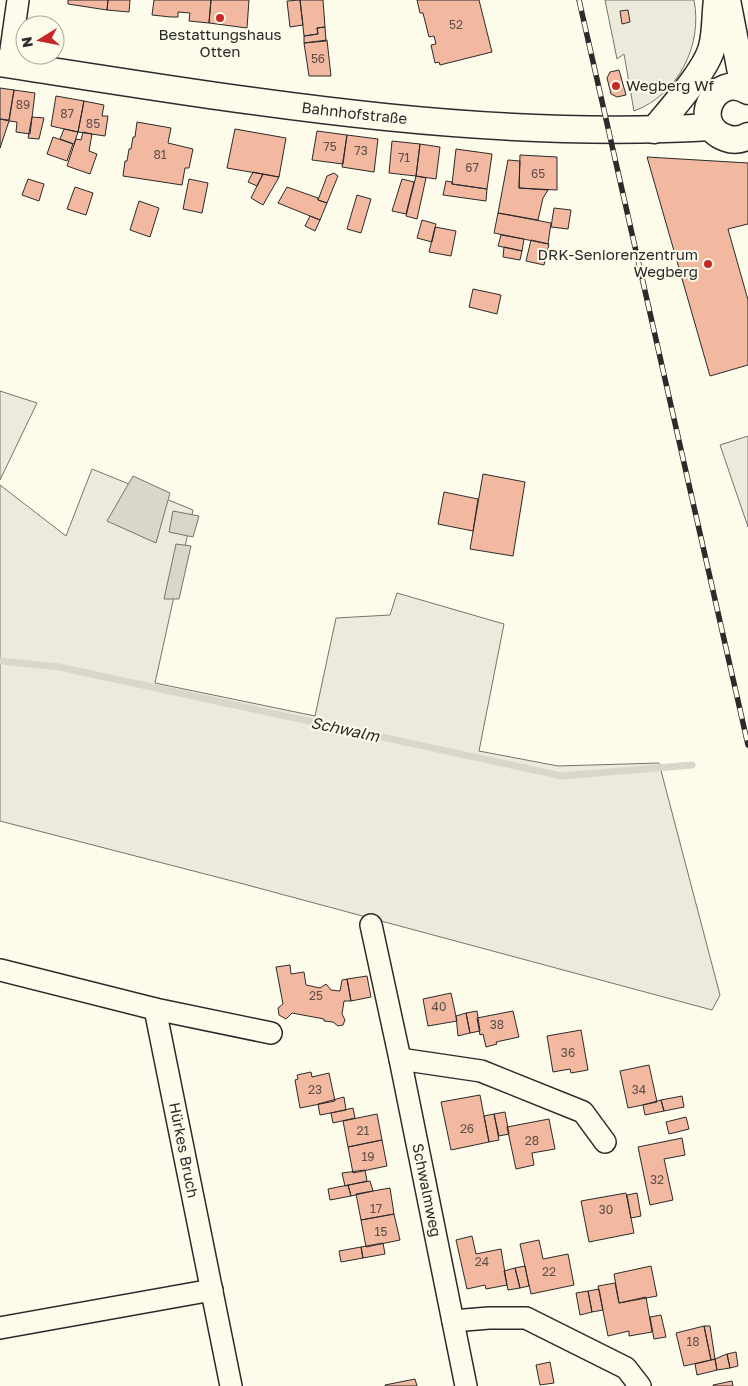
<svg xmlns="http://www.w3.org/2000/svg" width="748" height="1386" font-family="'Golos Text',sans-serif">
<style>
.green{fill:#ecebdb;stroke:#74746e}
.water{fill:#d8d7c9;stroke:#74746e}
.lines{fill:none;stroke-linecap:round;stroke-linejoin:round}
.stream{stroke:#d8d7c9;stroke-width:7}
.building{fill:#f2b8a0;stroke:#2b2b2b}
.minor-casing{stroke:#2b2b2b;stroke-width:24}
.tertiary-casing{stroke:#2b2b2b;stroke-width:29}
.minor{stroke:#fdfbea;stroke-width:21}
.tertiary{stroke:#fdfbea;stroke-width:26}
.rail-casing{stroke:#2b2b2b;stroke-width:5.5}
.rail{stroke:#fdfbea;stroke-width:4;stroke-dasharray:11;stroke-linecap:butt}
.poi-dot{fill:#c62828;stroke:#fdfbea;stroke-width:2}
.labels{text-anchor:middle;stroke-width:4;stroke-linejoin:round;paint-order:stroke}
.number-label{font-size:12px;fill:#5d4e48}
.poi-label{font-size:15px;fill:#2b2b2b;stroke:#fdfbea}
.street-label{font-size:15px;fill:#2b2b2b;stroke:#fdfbea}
.water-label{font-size:16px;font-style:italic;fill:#2b2b2b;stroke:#fdfbea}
</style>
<rect width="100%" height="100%" fill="#fdfbea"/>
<path class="green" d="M605,0H694C703,45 678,95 634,111L624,54L617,59Z
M0,391L37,403L0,480Z
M748,436V527L720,445Z
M92,469L193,510L155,683L315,716L336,618L390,615L397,593L504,624L479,751L558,766L659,763L720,995L712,1010L236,882L0,821V485L66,536Z"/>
<path class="water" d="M133,476L170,493L156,543L107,521Z
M173,511L199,516L193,537L169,532Z
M176,544L191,546L179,599H164Z"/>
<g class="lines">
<path class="stream" d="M0,661L59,667L562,776L692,765"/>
</g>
<path class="building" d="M68,0H108L107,10L68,4Z
M108,0H130L129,12L107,10Z
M154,0H211L209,23L189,21L190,13L178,12V17H171L152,15Z
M211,0H249L247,28L209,23Z
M300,0H323L325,27L317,28L318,34L304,36Z
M300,0L303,25L290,27L287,1Z
M417,0H479L492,52L440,65L439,62L435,63L431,45L436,44L434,36L429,37L423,13H420Z
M628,10L630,22L622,24L620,11Z
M325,27L326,41L304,43V36L318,34L317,28Z
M327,40L331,76H309L304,43Z
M619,70L626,95L617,97L611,94L607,78L610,72Z
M0,88L14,90L9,120L0,119Z
M14,90L35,93L30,134L16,132L17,122L9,121Z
M56,96L84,101L78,132L51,126Z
M84,101L104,105L102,116H108L105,136L78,132Z
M32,117L44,118L39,139L28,138Z
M0,119L9,121L0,148Z
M137,122L171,128L168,143L193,149L189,168H185L182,185L123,176L125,161H127L129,149H131L133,137H135Z
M64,129L78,132L74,144L60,139Z
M235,129L286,138L279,177L227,168Z
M317,131L347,135L343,164L312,160Z
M83,132L92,134L89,151L97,154L90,174L67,166L76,139L81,140Z
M347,135L378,139L374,172L342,167Z
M53,137L73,144L67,161L47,154Z
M392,141L420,144L416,176L389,173Z
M420,144L440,147L436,179L416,176Z
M456,149L492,154L487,189L452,184Z
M520,155L557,157V190L519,188Z
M647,157L748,163V224L728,229L748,300V365L710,376Z
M508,160L520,161L519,188L548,190L543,198L538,220L498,213Z
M253,172L263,174L257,186L248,182Z
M334,173L338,176L327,203L318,200L327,176Z
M263,174L279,177L263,205L251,198Z
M416,176L426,178L417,219L406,216Z
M28,179L44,184L39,201L22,195Z
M189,179L208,183L202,213L183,209Z
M402,179L414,182L406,214L392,211Z
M446,181L452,182V184L487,189L486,201L443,195Z
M75,187L93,193L86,215L67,209Z
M287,187L318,198V200L327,203L320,220L278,203Z
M357,195L371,199L361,233L347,229Z
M139,201L159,208L150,237L130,230Z
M554,208L571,210L568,229L551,227Z
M498,213L551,223L548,244L494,233Z
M310,216L320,220L315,231L305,226Z
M422,220L436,224L432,242L417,238Z
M435,227L456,231L451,256L429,252Z
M501,235L524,239L522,251L498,246Z
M531,240L549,244L544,265L526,261Z
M504,247L522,251L520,260L503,257Z
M473,289L501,295L497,314L469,307Z
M483,474L525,482L513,556L470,549Z
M444,492L478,499L473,531L438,524Z
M290,965L291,974L304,972L306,985L320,988L326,984L331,990L340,991L342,980L347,979L351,1001H344L342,1014L345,1020L343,1025L338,1026L333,1022L324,1021V1019L292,1013L286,1019L279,1015L278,1008L283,1004L276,967Z
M367,976L371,997L351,1001L347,979Z
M451,993L457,1021L428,1026L423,999Z
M477,1011L480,1031L470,1033L466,1013Z
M513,1011L519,1037L496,1042L497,1044L486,1047L483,1034L480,1035L477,1018Z
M466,1013L470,1033L458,1036L456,1016Z
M581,1030L588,1070L571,1073L570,1069L553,1072L547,1036Z
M649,1065L657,1102L628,1108L620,1071Z
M311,1072L312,1077L329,1073L335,1101L300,1108L295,1080L298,1079L297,1075Z
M480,1095L489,1142L451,1150L441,1102Z
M682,1096L684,1107L664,1111L661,1100Z
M344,1097L346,1110L320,1115L318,1104Z
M661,1100L664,1111L645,1115L643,1105Z
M353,1108L355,1118L333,1123L331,1113Z
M505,1112L509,1134L499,1136L494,1114Z
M377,1114L382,1140L348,1147L343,1121Z
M494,1114L499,1140L489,1142L484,1116Z
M686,1117L689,1129L669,1134L666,1122Z
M549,1119L555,1149L532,1153L534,1165L516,1169L507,1127Z
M682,1138L685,1155L664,1159L673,1200L650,1205L638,1147Z
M382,1140L387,1166L353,1173L348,1147Z
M365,1170L367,1181L345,1186L342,1173Z
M370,1181L373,1191L351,1196L348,1185Z
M348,1185L351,1196L330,1200L328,1189Z
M390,1188L394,1214L361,1220L356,1194Z
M626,1193L634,1233L589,1242L581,1201Z
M637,1193L641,1216L631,1218L627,1195Z
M394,1214L400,1240L366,1247L361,1220Z
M472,1236L476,1254L501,1249L507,1285L486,1289L485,1285L467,1289L456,1240Z
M539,1240L543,1259L568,1254L574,1285L531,1294L520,1244Z
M383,1243L385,1254L363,1258L361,1247Z
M361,1247L363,1258L341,1262L339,1251Z
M525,1266L529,1286L520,1288L515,1268Z
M651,1266L657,1296L619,1303L614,1274Z
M515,1268L520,1288L508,1290L504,1271Z
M615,1283L619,1303L646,1297L652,1332L629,1336V1331L608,1336L598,1286Z
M599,1289L603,1310L592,1312L588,1291Z
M588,1291L592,1312L580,1315L576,1293Z
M661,1315L666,1337L654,1339L650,1317Z
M704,1326H710L715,1359L711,1360Z
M704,1326L711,1360L684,1366L676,1333Z
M736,1352L738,1366L730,1368L727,1354Z
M727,1354L730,1368L717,1370L715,1359Z
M715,1359L717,1370L697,1375L695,1364Z
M550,1362L554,1383L540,1385L536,1365Z
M415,1379L417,1386H385V1385Z
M732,1381L733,1386H713V1385Z"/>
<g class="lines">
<defs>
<g id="minor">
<path d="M9,64L18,0"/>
<path id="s1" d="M371,925L400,1059L466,1386"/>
<path d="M0,970L155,1009L271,1033"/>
<path id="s2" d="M155,1009L231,1386"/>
<path d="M400,1059L481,1071L583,1112L605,1142"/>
<path d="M453,1321L489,1318H526L626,1368L640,1386"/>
<path d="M0,1328L212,1290"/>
</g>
<g id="tertiary">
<path d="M727,0L744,88"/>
<path id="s3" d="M0,63C235,99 473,141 711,127"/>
<path d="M748,91C714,71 689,125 726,138C734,141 741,140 748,136"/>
<path d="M654,130C670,110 706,71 712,47C716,32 715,15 717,0"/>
</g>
</defs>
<use href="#minor" class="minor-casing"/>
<use href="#tertiary" class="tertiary-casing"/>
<use href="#minor" class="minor"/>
<use href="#tertiary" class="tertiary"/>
<defs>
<path id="rail" d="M579,0L748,745"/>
</defs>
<use href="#rail" class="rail-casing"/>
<use href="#rail" class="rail"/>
</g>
<g class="poi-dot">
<circle cx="220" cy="18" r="5"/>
<circle cx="616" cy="86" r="5"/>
<circle cx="708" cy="264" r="5"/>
</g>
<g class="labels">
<g class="number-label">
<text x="456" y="29">52</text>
<text x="318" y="63">56</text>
<text x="23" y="109">89</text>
<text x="67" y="118">87</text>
<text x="93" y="128">85</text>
<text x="330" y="151">75</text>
<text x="361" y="155">73</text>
<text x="160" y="159">81</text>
<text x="404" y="162">71</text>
<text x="472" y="172">67</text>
<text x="538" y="178">65</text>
<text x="316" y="1000">25</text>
<text x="439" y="1011">40</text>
<text x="497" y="1029">38</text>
<text x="568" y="1057">36</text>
<text x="315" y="1094">23</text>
<text x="639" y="1094">34</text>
<text x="467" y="1133">26</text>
<text x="363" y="1135">21</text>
<text x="532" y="1145">28</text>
<text x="368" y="1161">19</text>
<text x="657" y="1184">32</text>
<text x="376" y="1213">17</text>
<text x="606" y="1214">30</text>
<text x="381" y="1236">15</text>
<text x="482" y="1266">24</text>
<text x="549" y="1276">22</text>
<text x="693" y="1346">18</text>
</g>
<g class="poi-label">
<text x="220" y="40">Bestattungshaus<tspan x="220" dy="17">Otten</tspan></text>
<text x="626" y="91" text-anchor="start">Wegberg Wf</text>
<text x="698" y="260" text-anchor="end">DRK-Seniorenzentrum<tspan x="698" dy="17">Wegberg</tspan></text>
</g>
<g class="street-label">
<text dy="5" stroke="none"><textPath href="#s3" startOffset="358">Bahnhofstraße</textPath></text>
<text dy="5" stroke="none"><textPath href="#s2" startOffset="144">Hürkes Bruch</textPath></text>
<text dy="5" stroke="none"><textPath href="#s1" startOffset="271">Schwalmweg</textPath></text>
</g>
<g class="water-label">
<text transform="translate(345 729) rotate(12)" y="6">Schwalm</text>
</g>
</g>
<g transform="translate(40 40) rotate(260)"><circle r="24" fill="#fdfbea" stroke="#a9a89e"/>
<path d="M0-4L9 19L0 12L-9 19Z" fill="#c62828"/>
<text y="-8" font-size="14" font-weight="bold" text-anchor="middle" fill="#2b2b2b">N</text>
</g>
</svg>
